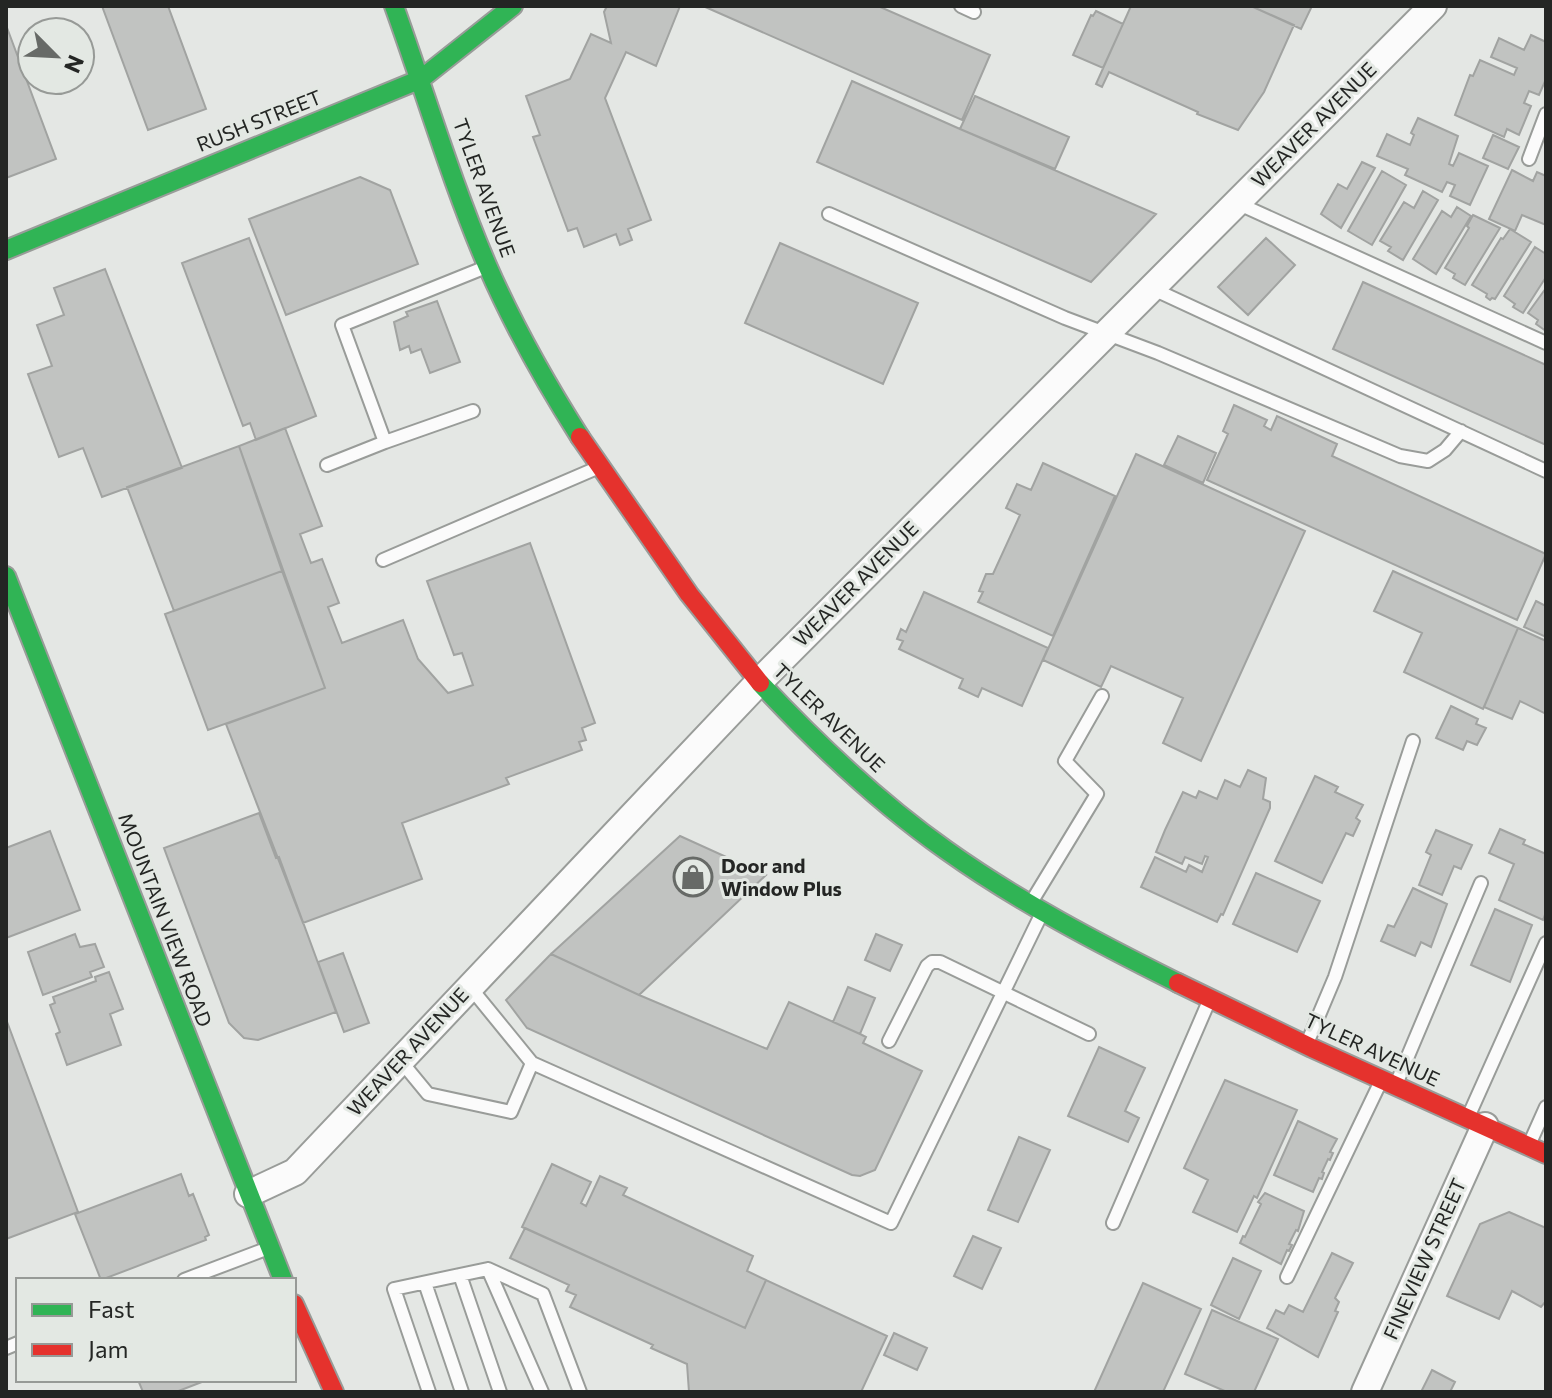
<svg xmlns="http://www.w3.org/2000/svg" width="1552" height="1398" font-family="Commissioner,sans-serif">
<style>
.building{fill:#c1c3c1;stroke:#a1a3a1;stroke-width:2}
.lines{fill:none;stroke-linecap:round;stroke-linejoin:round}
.lane-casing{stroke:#999c99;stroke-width:16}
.street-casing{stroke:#999c99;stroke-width:30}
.fast-casing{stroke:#999c99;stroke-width:22}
.jam-casing{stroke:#999c99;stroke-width:22}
.lane{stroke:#fbfbfb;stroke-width:12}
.street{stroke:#fbfbfb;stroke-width:26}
.fast{stroke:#30b455;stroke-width:18}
.jam{stroke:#e5322d;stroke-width:18}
.labels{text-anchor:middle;stroke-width:6;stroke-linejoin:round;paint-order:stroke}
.street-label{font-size:20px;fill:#242624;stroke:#e3e8e3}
.poi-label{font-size:20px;font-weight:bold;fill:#242624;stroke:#e3e8e3;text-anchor:start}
</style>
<rect width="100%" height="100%" fill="#e4e7e4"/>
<path class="building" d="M102,6H168L206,109L148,130Z
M607,6H680L656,66L626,52L605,98L651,220L628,229L632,240L620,245L616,234L584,247L577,228L568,231L533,137L540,135L526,96L570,79L591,34L611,43L604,12Z
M703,6H878L990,55L962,120Z
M1131,6H1251L1294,25L1264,92L1238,130L1197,114L1198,112L1109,72L1102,87L1096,84Z
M1251,6H1312L1301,29Z
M1096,11L1123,24L1103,68L1073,55L1091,15L1093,16Z
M6,25L56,159L6,178Z
M1531,35L1546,42V79L1539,95L1529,91L1524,103L1531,106L1519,135L1507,129L1504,137L1455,115L1470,75L1473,76L1480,60L1514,75L1517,68L1491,57L1499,38L1524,50Z
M852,81L960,129L1156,214L1091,282L817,162Z
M975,96L1069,137L1055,169L960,129Z
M1418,118L1458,136L1449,164L1453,166L1459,153L1488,166L1470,205L1450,196L1455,185L1447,182L1442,192L1405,175L1408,169L1377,156L1387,134L1410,145L1414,135L1411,133Z
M1493,135L1519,147L1508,169L1483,158Z
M1362,162L1375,168L1341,228L1321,214L1338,184L1347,189Z
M1512,170L1533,181L1537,172L1546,176V225L1522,215L1515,231L1489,219Z
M1382,171L1406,185L1372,245L1348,231Z
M360,177L390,190L418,264L286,315L249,219Z
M1423,191L1438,200L1403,260L1388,251L1391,247L1380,241L1404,202L1414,208Z
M1457,207L1471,216L1436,274L1413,259L1442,211L1451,217Z
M1473,215L1500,228L1465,285L1453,278L1455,274L1445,268L1469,228L1467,226Z
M1510,229L1531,242L1495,299L1492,298L1490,300L1486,297L1487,294L1472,285L1501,238L1503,239Z
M249,238L316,416L256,440L250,423L243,426L182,263Z
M1266,238L1295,265L1248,315L1218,287Z
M780,243L918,303L883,384L745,323Z
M1535,247L1546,254V277L1523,313L1513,307L1515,304L1504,296Z
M105,269L182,468L102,497L83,448L59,457L28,374L52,366L37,325L64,315L54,288Z
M1363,282L1546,365V445L1333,349Z
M1546,288V331L1536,324L1538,320L1528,313Z
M437,301L460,362L430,373L421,349L411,353L409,346L400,350L394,322L408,316L406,312Z
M1234,405L1267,420L1264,426L1271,430L1277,416L1337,444L1332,456L1546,554L1517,620L1207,480L1228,434L1223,431Z
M285,428L322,526L300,534L311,563L322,559L339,603L328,607L342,643L403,620L418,659L448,693L473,685L462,653L454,655L427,581L530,543L595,723L582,728L586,740L579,742L582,750L506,778L509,784L402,823L422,879L303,923L226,724L325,688L239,446Z
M1178,436L1216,453L1203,483L1164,465Z
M239,446L282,571L174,611L127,487Z
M1136,454L1305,531L1201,761L1163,743L1183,698L1111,666L1101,687L1043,660Z
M1043,463L1115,496L1053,636L978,602L983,592L979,591L986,574H993L1020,515L1006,508L1017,484L1031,490Z
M282,571L325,688L208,730L165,614Z
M1393,571L1518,628L1483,709L1404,672L1422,633L1374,611Z
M924,592L1048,648L1022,706L982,688L978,697L959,688L963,679L899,649L903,641L897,639L901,629L906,632Z
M1536,601L1546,606V637L1524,627Z
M1518,628L1546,641V714L1520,701L1512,719L1484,707Z
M1451,706L1478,719L1476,724L1486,728L1477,745L1467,741L1463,750L1436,738Z
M1248,770L1266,778L1263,799L1270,802V808L1223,915L1221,914L1217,922L1141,887L1155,857L1186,872L1189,865L1202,872L1208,857L1205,856L1202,864L1185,857L1182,864L1156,852L1165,830L1183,792L1196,798L1199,791L1217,799L1225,780L1240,787Z
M1315,776L1338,787L1335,792L1363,805L1356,818L1360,821L1353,836L1346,833L1322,883L1275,861Z
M259,813L276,858L279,857L336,1012L258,1040L244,1038L229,1023L164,848Z
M1500,829L1525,840L1523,844L1546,854V912L1543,920L1499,900L1514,864L1489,853Z
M1436,830L1472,845L1461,869L1454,866L1442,895L1419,885L1431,855L1426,852Z
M50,831L80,910L6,938V848Z
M680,836L766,875L639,995L551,954Z
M1256,873L1320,901L1297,952L1233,924Z
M1413,888L1447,904L1431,947L1421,942L1415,956L1381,941L1388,925L1394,927Z
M1495,909L1532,925L1510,982L1471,965Z
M75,934L80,947L95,944L104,967L90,972L92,977L43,995L28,952Z
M876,934L902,945L890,971L865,960Z
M343,953L369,1023L344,1032L318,962Z
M551,954L639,995L767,1049L789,1002L860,1034L866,1037L863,1043L922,1071L875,1170L860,1176L852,1175L527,1028L506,1000Z
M109,972L123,1009L110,1014L121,1045L67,1065L56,1034L60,1032L50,1005L55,1003L53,997L96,981L95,977Z
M848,987L875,998L860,1034L833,1022Z
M6,1019L78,1212L6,1239Z
M1099,1047L1145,1068L1125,1111L1139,1118L1128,1142L1068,1116Z
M1225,1080L1297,1110L1257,1198L1254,1196L1237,1232L1193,1212L1208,1180L1184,1168Z
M1298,1121L1337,1139L1330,1152L1333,1153L1330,1160L1328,1159L1322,1172L1324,1173L1322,1179L1319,1178L1313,1192L1274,1175Z
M1019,1137L1050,1150L1018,1222L988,1210Z
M552,1164L591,1182L581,1203L586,1206L600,1176L627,1188L623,1195L753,1256L747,1271L766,1280L745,1328L522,1227Z
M181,1174L189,1196L193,1194L209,1235L205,1237L206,1240L101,1280L75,1214Z
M1265,1193L1304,1211L1298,1231L1296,1230L1289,1244L1292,1245L1289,1251L1287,1250L1281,1264L1240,1243L1243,1236L1245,1237L1261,1204L1258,1202Z
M1509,1212L1546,1228V1301L1541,1307L1512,1291L1499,1319L1447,1296L1480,1224Z
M525,1228L745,1328L766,1280L887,1336L861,1392H689L687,1364L651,1348L653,1345L570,1307L576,1295L566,1291L569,1285L510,1258Z
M973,1236L1001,1248L982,1289L954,1276Z
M1332,1253L1353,1263L1335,1298L1339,1302L1335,1311L1338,1312L1318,1357L1267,1328L1276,1310L1284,1314L1289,1305L1303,1312Z
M1233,1258L1261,1271L1239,1319L1211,1305Z
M1143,1283L1201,1309L1163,1392H1094Z
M1212,1310L1278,1339L1254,1392H1227L1185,1374Z
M894,1333L927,1348L917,1370L884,1355Z
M1432,1370L1455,1382L1450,1392H1421Z
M138,1380H207L176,1392H143Z"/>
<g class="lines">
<defs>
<path id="lane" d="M961,6L974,12
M1529,159L1546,114
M1237,203L1546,343
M829,214L1065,318L1158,353L1400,456L1428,461L1445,450L1461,431
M1151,288L1546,471
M473,411L385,442L342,325L486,267
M327,465L385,442
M383,560L597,468
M1032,901L1097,794L1065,761L1102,696
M889,1041L927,966L932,962H940L1089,1034
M1308,1041L1335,977L1413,741
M400,1060L428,1094L511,1112L532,1063L470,987
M532,1063L891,1223L1040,917
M1397,1082L1481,883
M1469,1115L1546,943
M1529,1145L1546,1107
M1113,1223L1209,1001
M488,1269L542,1392
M460,1275L500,1392
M1287,1277L1381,1081
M184,1280L266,1249
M425,1283L462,1392
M6,1348L18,1343
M429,1392L394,1289L488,1269L543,1294L580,1392"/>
<path id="street" d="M248,1194L295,1172L759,682L1433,6
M1365,1392L1485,1126"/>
<path id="fast" d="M394,6C425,92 451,181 487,265C513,325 545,382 580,437
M6,250L421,79L513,6
M6,576L283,1280
M760,683C817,744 878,802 946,850C1019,902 1098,943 1178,983"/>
<path id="jam" d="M580,437L689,594L760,683
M1178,983L1312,1048L1546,1154
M294,1304L334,1392"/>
</defs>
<use href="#lane" class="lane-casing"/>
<use href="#street" class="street-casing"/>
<use href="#fast" class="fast-casing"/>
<use href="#jam" class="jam-casing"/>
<use href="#lane" class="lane"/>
<use href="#street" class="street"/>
<use href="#fast" class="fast"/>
<use href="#jam" class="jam"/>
</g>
<defs>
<symbol id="shop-ring" viewBox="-11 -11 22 22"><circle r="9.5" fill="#e3e8e3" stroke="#676a67" stroke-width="1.5"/><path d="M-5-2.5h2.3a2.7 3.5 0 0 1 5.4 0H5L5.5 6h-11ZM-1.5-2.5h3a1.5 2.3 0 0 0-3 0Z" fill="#676a67"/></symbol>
</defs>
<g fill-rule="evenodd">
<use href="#shop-ring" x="671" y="855" width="44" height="44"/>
</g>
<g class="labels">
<g class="street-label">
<text transform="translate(259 121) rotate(-22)" y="7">RUSH STREET</text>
<text transform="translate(1314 125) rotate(-45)" y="7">WEAVER AVENUE</text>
<text transform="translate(484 188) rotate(70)" y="7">TYLER AVENUE</text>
<text transform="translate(856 584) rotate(-45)" y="7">WEAVER AVENUE</text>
<text transform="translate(829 718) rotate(44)" y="7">TYLER AVENUE</text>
<text transform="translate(165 920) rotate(69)" y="7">MOUNTAIN VIEW ROAD</text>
<text transform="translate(1372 1050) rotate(25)" y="7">TYLER AVENUE</text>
<text transform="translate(408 1052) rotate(-47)" y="7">WEAVER AVENUE</text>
<text transform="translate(1425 1259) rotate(-66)" y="7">FINEVIEW STREET</text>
</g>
<g class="poi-label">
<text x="721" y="873">Door and<tspan x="721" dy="23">Window Plus</tspan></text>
</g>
</g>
<rect width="1552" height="1398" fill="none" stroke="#242624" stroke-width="16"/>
<rect x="16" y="1278" width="280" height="104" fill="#e3e8e3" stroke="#979a97" stroke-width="2"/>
<rect x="32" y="1304" width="40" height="12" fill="#30b455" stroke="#979a97" stroke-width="2"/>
<text x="88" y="1318" font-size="24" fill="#242624">Fast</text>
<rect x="32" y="1344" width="40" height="12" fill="#e5322d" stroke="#979a97" stroke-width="2"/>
<text x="88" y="1358" font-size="24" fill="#242624">Jam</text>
<g transform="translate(56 56) rotate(114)"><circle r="38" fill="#e3e8e3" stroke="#979a97" stroke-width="2"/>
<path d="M0-6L14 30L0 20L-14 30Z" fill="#676a67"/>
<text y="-12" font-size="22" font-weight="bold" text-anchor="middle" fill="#242624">N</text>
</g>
</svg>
